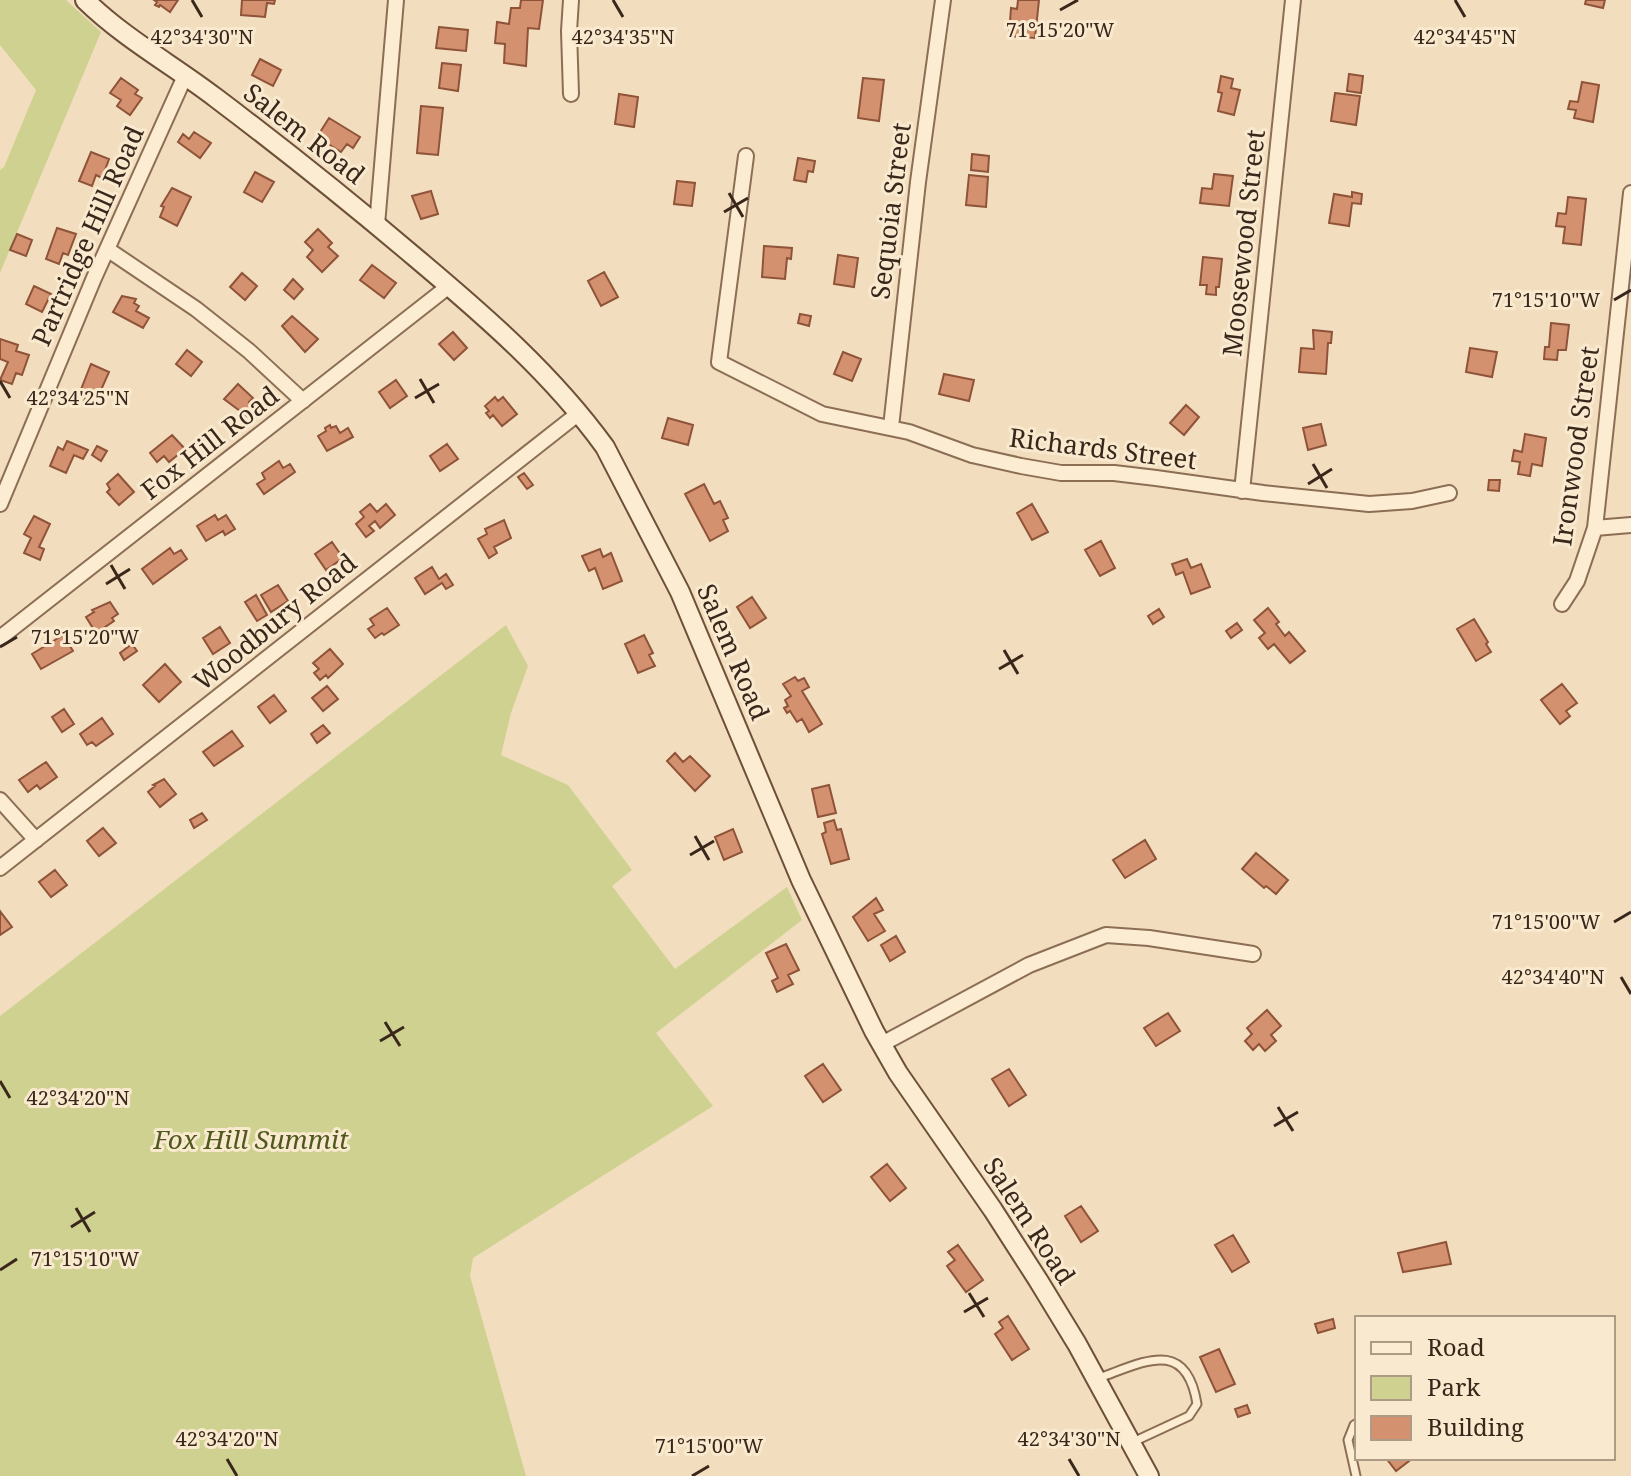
<svg xmlns="http://www.w3.org/2000/svg" width="1631" height="1476" font-family="'Noto Serif',serif">
<style>
.green{fill:#cfd191}
.building{fill:#d4916f;stroke:#8e5338;stroke-width:2}
.lines{fill:none;stroke-linecap:round;stroke-linejoin:round}
.lane-casing{stroke:#8c6e55;stroke-width:11}
.street-casing{stroke:#8c6e55;stroke-width:18}
.secondary-casing{stroke:#6e4f38;stroke-width:22}
.lane{stroke:#fcecd2;stroke-width:7}
.street{stroke:#fcecd2;stroke-width:14}
.secondary{stroke:#fcecd2;stroke-width:18}
.ticks{fill:none;stroke:#3a271b;stroke-width:3}
.labels{text-anchor:middle;stroke-width:6;stroke-linejoin:round;paint-order:stroke}
.street-label{font-size:26px;fill:#3a271b;stroke:#f9e9ce}
.park-label{font-size:26px;font-style:italic;fill:#4f591f;stroke:#f9e9ce}
.ticks-label{font-size:20px;text-anchor:middle;fill:#3a271b;stroke:#f9e9ce;stroke-width:6;stroke-linejoin:round;paint-order:stroke}
</style>
<rect width="100%" height="100%" fill="#f2debe"/>
<path class="green" d="M0,0H66L101,32L0,273V170L4,167L36,90L0,45Z
M506,625L528,666L511,713L501,755L568,785L632,870L612,886L675,969L787,887L802,920L656,1033L713,1106L473,1258L470,1276L526,1476H0V1016Z"/>
<path class="building" d="M154,0H178L170,12L160,5L159,7L155,5L157,2Z
M242,0H275L274,4L267,3L265,17L241,15Z
M521,0H543L539,29L528,28L526,66L504,63L505,44L495,43L497,22L509,24L511,8H520Z
M1018,0H1039L1035,38L1009,36L1011,8L1017,9Z
M1586,0H1605L1603,8L1585,4Z
M439,27L468,30L466,51L436,48Z
M260,59L281,70L273,86L252,75Z
M442,63L461,65L458,91L439,88Z
M1349,74L1363,76L1361,93L1347,91Z
M1221,76L1233,79L1231,88L1240,90L1234,115L1218,111L1222,93L1218,92Z
M121,78L138,90L135,94L142,98L130,115L117,106L121,100L110,93Z
M863,78L884,80L879,121L858,118Z
M1582,82L1599,85L1593,122L1574,118L1576,110L1568,109L1570,101L1578,102Z
M1335,93L1360,96L1356,125L1331,121Z
M619,94L638,97L634,127L615,124Z
M421,106L443,108L438,155L417,153Z
M329,118L360,137L353,148L347,144L341,152L317,137Z
M194,132L211,143L200,158L178,142L183,134L189,139Z
M91,152L109,159L102,178L96,175L92,186L79,181Z
M972,154L989,156L988,172L971,170Z
M798,158L815,161L813,172L808,171L806,182L794,180Z
M255,172L274,182L262,202L244,192Z
M1214,174L1233,176L1229,206L1200,203L1202,188L1212,189Z
M969,175L988,177L986,207L966,205Z
M677,181L695,183L692,206L674,204Z
M172,188L191,197L177,226L160,217L164,207L161,206Z
M431,191L438,214L421,219L412,196Z
M1352,192L1362,194L1361,204L1352,203L1349,226L1329,223L1334,194L1352,197Z
M1568,197L1586,199L1581,245L1563,243L1565,227L1556,226L1558,213L1566,214Z
M57,228L76,234L68,255L63,253L59,264L46,259Z
M318,229L332,243L328,247L338,256L322,272L307,257L313,250L305,242Z
M17,234L32,240L26,256L10,250Z
M764,246L792,248L791,259L787,258L785,279L762,277Z
M838,255L858,258L854,287L834,284Z
M1203,257L1222,259L1219,287H1216V295L1206,294L1207,285H1200Z
M372,265L396,283L384,298L360,280Z
M604,272L618,297L601,306L588,281Z
M242,273L257,286L245,300L230,287Z
M293,279L303,289L294,299L284,290Z
M34,286L51,294L42,312L26,304Z
M122,296L136,299L134,303L139,306L136,311L149,318L143,328L113,312Z
M800,314L811,316L809,326L798,323Z
M292,316L318,339L305,352L282,326Z
M1551,323L1569,325L1566,350H1558L1557,360L1544,359L1545,347H1549Z
M1313,330L1332,332L1331,343H1328L1326,374L1299,372L1301,348L1314,349Z
M453,332L467,348L454,360L439,344Z
M0,339L18,345L16,351L29,355L22,375L16,373L12,384L0,380L8,362L0,359Z
M1470,348L1497,352L1492,377L1466,372Z
M187,350L202,362L191,376L176,364Z
M843,352L861,359L852,381L834,374Z
M91,364L109,372L94,406L84,401L87,395L80,392Z
M944,374L974,380L969,401L939,394Z
M396,380L407,396L390,408L379,392Z
M238,384L253,398L249,402L255,409L248,417L224,399Z
M495,397L498,401L503,397L517,414L502,426L493,415L490,418L486,413L489,411L485,406Z
M1186,405L1199,417L1184,435L1170,423Z
M668,418L693,425L688,445L662,438Z
M1321,424L1326,445L1308,450L1303,428Z
M330,425L331,428L336,426L340,433L348,428L353,437L327,451L318,436L326,431L325,428Z
M1525,434L1546,438L1542,466L1532,464L1530,476L1518,474L1520,462L1512,461L1514,450L1522,452Z
M172,435L185,449L169,462L164,456L157,462L150,453Z
M67,441L88,450L83,459L74,455L66,473L50,466L58,447L63,450Z
M447,444L458,459L440,471L430,456Z
M97,446L107,451L101,461L92,455Z
M279,461L283,468L290,464L295,472L264,494L257,484L265,479L262,473Z
M524,473L533,485L527,489L518,477Z
M118,474L134,492L119,505L107,492L110,489L107,484Z
M1489,480H1500L1499,491L1488,490Z
M704,484L714,504L720,501L728,518L723,520L728,531L710,541L685,494Z
M370,504L377,512L386,504L395,515L380,528L375,521L369,526L374,531L366,537L356,524L364,517L360,512Z
M1032,504L1048,532L1032,540L1017,513Z
M215,515L218,520L226,515L235,529L225,535L223,531L206,541L197,526Z
M34,516L50,524L39,547L44,549L40,560L24,553L31,538L24,534Z
M504,520L511,538L494,547L497,553L489,558L478,539L487,534L485,529Z
M1101,541L1115,568L1100,576L1085,550Z
M332,542L343,558L326,570L315,554Z
M170,548L174,554L181,550L187,559L153,584L142,569Z
M600,549L603,557L611,553L622,581L603,589L595,568L589,571L582,556Z
M1187,559L1191,568L1201,564L1210,587L1191,594L1183,572L1176,575L1172,564Z
M432,567L439,579L446,574L453,585L446,589L442,583L425,594L415,578Z
M278,585L288,601L271,612L261,595Z
M256,595L267,615L257,621L245,602Z
M752,597L766,618L750,628L737,607Z
M110,602L118,614L112,618L114,621L96,633L86,617L94,612L92,610Z
M387,608L399,625L384,635L382,633L375,638L368,629L374,625L370,619Z
M1268,608L1279,622L1276,624L1285,636L1289,632L1305,651L1290,663L1274,644L1268,649L1259,638L1265,633L1254,620Z
M1159,609L1164,617L1153,624L1148,616Z
M1474,619L1488,642L1486,644L1491,652L1476,661L1457,629Z
M1237,623L1242,630L1231,638L1226,631Z
M220,627L230,643L213,654L203,638Z
M63,635L73,651L41,669L32,654Z
M644,635L653,653L649,655L655,666L638,673L625,644Z
M132,644L137,651L124,660L120,653Z
M330,649L343,664L328,678L326,675L320,680L314,673L319,669L313,663Z
M165,664L181,682L159,702L143,685Z
M795,677L798,681L804,678L809,687L802,691L822,724L809,732L802,719L797,722L790,711L787,713L784,708L788,706L785,700L791,696L783,684Z
M1562,684L1577,703L1566,711L1570,716L1560,724L1541,700Z
M327,686L338,699L323,711L312,698Z
M274,695L286,711L270,723L258,707Z
M64,709L74,724L62,732L52,717Z
M102,718L113,734L96,746L92,742L87,745L80,734Z
M323,725L330,733L317,743L311,734Z
M232,731L243,746L214,766L203,752Z
M675,753L683,762L690,756L710,776L695,791L667,761Z
M46,762L57,777L40,789L37,785L28,792L19,780Z
M164,779L176,794L160,807L148,792L155,786L153,785Z
M829,785L836,813L818,817L812,789Z
M202,813L207,820L194,828L190,820Z
M834,820L837,830L841,829L849,859L831,864L822,834L826,832L824,823Z
M103,828L116,843L99,856L87,841Z
M733,829L742,852L724,860L715,837Z
M1145,840L1156,859L1125,878L1113,860Z
M1256,853L1288,880L1276,894L1266,886L1264,888L1242,869Z
M55,870L67,885L51,897L39,882Z
M876,898L883,910L874,914L885,931L868,941L853,917Z
M0,911L12,927L0,935Z
M896,936L905,952L890,961L881,945Z
M786,944L799,970L788,975L793,984L777,992L772,981L778,978L766,953Z
M1267,1010L1281,1026L1271,1035L1276,1041L1265,1051L1259,1044L1253,1050L1245,1041L1252,1034L1247,1028Z
M1168,1013L1180,1031L1156,1046L1144,1028Z
M823,1064L841,1090L823,1102L805,1076Z
M1009,1069L1026,1095L1009,1106L992,1079Z
M887,1164L906,1188L890,1201L871,1177Z
M1081,1206L1098,1231L1081,1242L1065,1216Z
M1233,1235L1249,1262L1232,1272L1215,1245Z
M1446,1242L1451,1264L1403,1272L1398,1253Z
M958,1245L983,1280L966,1292L947,1266L955,1260L948,1252Z
M1008,1316L1029,1349L1012,1360L995,1334L1003,1328L999,1322Z
M1333,1319L1335,1328L1318,1333L1315,1324Z
M1219,1349L1235,1384L1216,1392L1200,1357Z
M1247,1405L1250,1413L1238,1417L1235,1409Z
M1386,1458H1413L1396,1471Z"/>
<g class="lines">
<defs>
<path id="lane" d="M1099,1378C1142,1363 1186,1336 1197,1404L1189,1416L1133,1442
M1356,1476L1348,1440L1354,1425L1357,1423"/>
<path id="street" d="M571,0L569,31L571,94
M746,156L719,362L822,414L909,432L972,455L1021,466L1061,473H1114L1156,478L1263,493L1369,504L1412,501L1449,493
M377,225L396,0
M107,249L196,309L249,351L303,401
M891,427L918,182L943,0
M1242,491L1293,0
M0,504L94,278L185,76
M1595,528L1631,525
M1562,604L1577,581L1595,528L1631,193
M0,638L449,286
M0,800L36,840
M0,868L579,413
M882,1044L1029,965L1106,935L1149,938L1253,954"/>
<path id="secondary" d="M85,0C125,39 173,65 216,98C285,150 351,203 416,258C485,316 552,374 605,447L680,592L801,880L874,1031L898,1073L993,1210L1038,1280L1077,1344L1149,1476"/>
</defs>
<use href="#lane" class="lane-casing"/>
<use href="#street" class="street-casing"/>
<use href="#secondary" class="secondary-casing"/>
<use href="#lane" class="lane"/>
<use href="#street" class="street"/>
<use href="#secondary" class="secondary"/>
</g>
<path class="ticks" d="M192,0L202,17M613,0L623,17M1455,0L1465,17M1060,10L1078,0M729,193L743,217M724,212L748,198M1614,300L1631,290M420,379L434,403M0,381L10,398M415,398L439,384M1313,464L1327,488M1308,484L1332,469M111,565L125,589M106,584L130,569M0,647L17,637M1004,650L1018,674M999,669L1023,655M695,836L709,860M690,855L714,841M1614,922L1631,912M1621,977L1631,994M385,1022L400,1046M380,1041L404,1027M0,1081L10,1098M1278,1107L1293,1131M1274,1126L1298,1112M76,1208L90,1232M71,1227L95,1212M0,1270L17,1259M969,1293L984,1317M964,1312L988,1298M227,1459L237,1476M1069,1459L1079,1476M692,1476L709,1466"/>
<g class="labels">
<g class="street-label">
<text transform="translate(304 134) rotate(38)" y="9">Salem Road</text>
<text transform="translate(891 211) rotate(-83)" y="9">Sequoia Street</text>
<text transform="translate(88 236) rotate(-66)" y="9">Partridge Hill Road</text>
<text transform="translate(1244 243) rotate(-84)" y="9">Moosewood Street</text>
<text transform="translate(210 443) rotate(-38)" y="9">Fox Hill Road</text>
<text transform="translate(1576 446) rotate(-82)" y="9">Ironwood Street</text>
<text transform="translate(1103 449) rotate(7)" y="9">Richards Street</text>
<text transform="translate(275 622) rotate(-39)" y="9">Woodbury Road</text>
<text transform="translate(733 652) rotate(67)" y="9">Salem Road</text>
<text transform="translate(1029 1221) rotate(57)" y="9">Salem Road</text>
</g>
<g class="park-label">
<text x="251" y="1149">Fox Hill Summit</text>
</g>
</g>
<g class="ticks-label">
<text x="1060" y="37">71°15'20"W</text>
<text x="202" y="44">42°34'30"N</text>
<text x="623" y="44">42°34'35"N</text>
<text x="1465" y="44">42°34'45"N</text>
<text x="1546" y="307">71°15'10"W</text>
<text x="78" y="405">42°34'25"N</text>
<text x="85" y="644">71°15'20"W</text>
<text x="1546" y="929">71°15'00"W</text>
<text x="1553" y="984">42°34'40"N</text>
<text x="78" y="1105">42°34'20"N</text>
<text x="85" y="1266">71°15'10"W</text>
<text x="227" y="1446">42°34'20"N</text>
<text x="1069" y="1446">42°34'30"N</text>
<text x="709" y="1453">71°15'00"W</text>
</g>
<rect x="1355" y="1316" width="260" height="144" fill="#f9e9ce" stroke="#ad9b86" stroke-width="2"/>
<rect x="1371" y="1342" width="40" height="12" fill="#fcecd2" stroke="#ad9b86" stroke-width="2"/>
<text x="1427" y="1356" font-size="24" fill="#3a271b">Road</text>
<rect x="1371" y="1376" width="40" height="24" fill="#cfd191" stroke="#ad9b86" stroke-width="2"/>
<text x="1427" y="1396" font-size="24" fill="#3a271b">Park</text>
<rect x="1371" y="1416" width="40" height="24" fill="#d4916f" stroke="#ad9b86" stroke-width="2"/>
<text x="1427" y="1436" font-size="24" fill="#3a271b">Building</text>
</svg>
